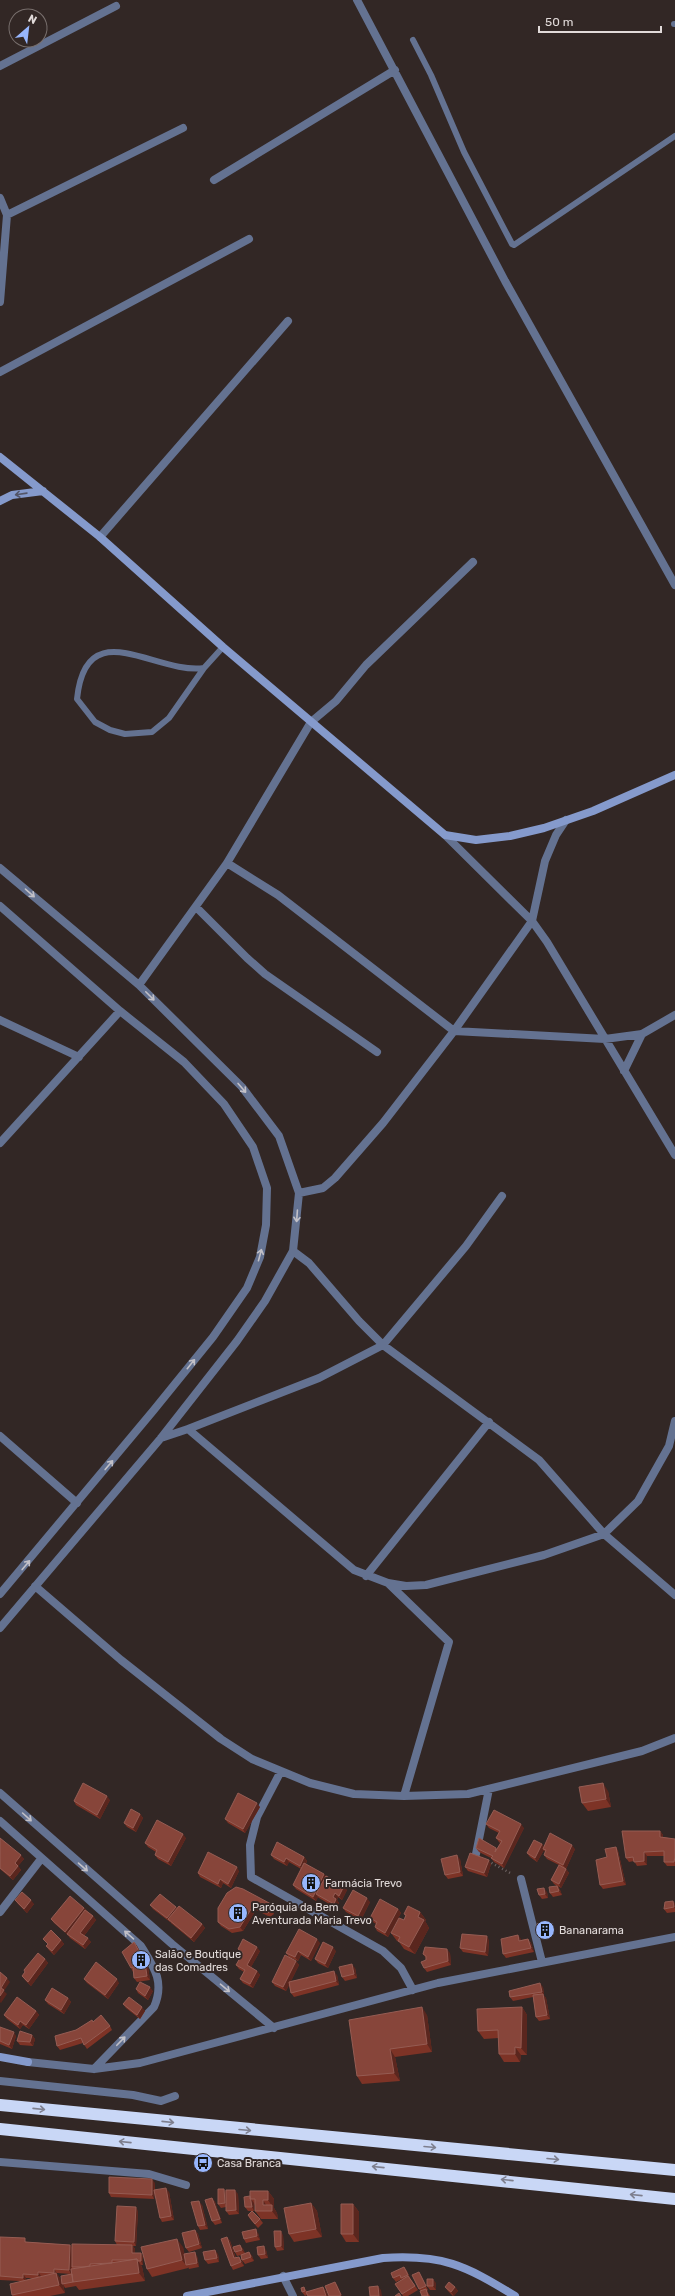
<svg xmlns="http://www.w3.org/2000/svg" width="675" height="2296" font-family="Rubik,sans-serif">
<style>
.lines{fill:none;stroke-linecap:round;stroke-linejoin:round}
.path{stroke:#6f6564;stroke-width:2.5;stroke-dasharray:1 3;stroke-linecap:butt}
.lane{stroke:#647291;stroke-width:6}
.street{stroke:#647291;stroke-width:8}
.secondary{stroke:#859acc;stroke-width:8}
.highway{stroke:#c9d7f6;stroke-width:12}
.wall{fill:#7d3326;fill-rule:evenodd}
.shaded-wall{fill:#5a261e}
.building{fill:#87453a;stroke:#955c53}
.oneway{stroke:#535568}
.oneway2{stroke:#c2c0c7}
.oneway3{stroke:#7e7f8e}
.labels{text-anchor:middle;stroke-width:4;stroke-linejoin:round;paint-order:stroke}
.poi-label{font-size:11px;fill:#e1dad9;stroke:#322725;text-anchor:start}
</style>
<rect width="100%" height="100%" fill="#322725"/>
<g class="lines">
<path class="path" d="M488,1861L512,1874"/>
<path class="lane" d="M674,24H675
M413,40L431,75L464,152L512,244L514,245L675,136
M204,668C155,675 86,611 77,699L95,722L110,730L125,734L152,732L169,718L204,668L223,647"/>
<path class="street" d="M357,0L505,281L675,585
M0,66L116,6
M214,180L395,70
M0,198L7,215L0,302
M7,215L183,128
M0,372L249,239
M100,537L288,321
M445,835L532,921L547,942L675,1155
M227,863L278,895L454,1031L605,1039L642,1034L675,1015
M0,868L139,985L242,1087L279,1136L299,1193L293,1251L265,1301L237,1341L161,1438L0,1628
M0,906L120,1011L184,1062L224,1104L253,1147L267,1188L266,1225L260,1257L247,1288L213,1337L153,1411L0,1594
M196,907L247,958L265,974L377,1052
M139,985L227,863L311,722L336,701L366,665L473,562
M0,1020L79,1057
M624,1071L642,1034
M0,1143L120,1011
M299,1193L323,1188L335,1178L383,1123L454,1031L532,921L545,861L556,835L566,820
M293,1251L309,1263L359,1321L383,1345L539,1460L604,1534L675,1595
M188,1429L319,1378L383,1345L466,1246L502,1196
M0,1436L77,1503
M161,1438L188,1429L354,1570L388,1583L406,1586L426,1585L544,1555L604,1534L638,1501L669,1446L675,1421
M366,1576L489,1422
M388,1583L449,1642L404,1796
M35,1586L121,1660L221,1739L252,1759L310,1783L354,1794L404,1796L468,1794L642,1751L675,1738
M281,1771L257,1817L250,1845L251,1877L383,1951L401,1968L413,1990
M0,1793L172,1944L274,2028
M0,1821L141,1946C154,1967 165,1982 154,2007L94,2069
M476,1854L489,1789
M521,1879L542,1962
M0,1912L41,1859
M28,2062L94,2069L140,2063L438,1983L675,1937
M0,2081L133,2095L161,2101L175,2096
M0,2162L149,2174L186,2185
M283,2276L293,2296"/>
<path class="secondary" d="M0,457L100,537L223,647L445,835L476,840L510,836L544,828L593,811L675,775
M0,501L12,495L43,491
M0,2057L28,2062
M187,2296L383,2258C442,2254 465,2265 515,2296"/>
<path class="highway" d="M0,2105L675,2170
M0,2129L675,2199"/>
</g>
<path class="wall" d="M608,1791L611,1807L588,1811L582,1803Z
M110,1800L100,1819L76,1805L74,1801Z
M260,1807L245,1833L228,1823L225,1819Z
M140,1814L143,1818L136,1832L127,1827L124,1823Z
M486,1824L524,1828L504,1868L494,1862L491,1858L479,1852L476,1848H496L497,1849L500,1843L499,1842L496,1838L499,1833L489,1828Z
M660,1831L663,1835V1837L675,1839V1866H667L664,1862V1856H647V1865L637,1866L634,1861L629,1862L626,1858Z
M0,1838L24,1859L18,1866L21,1870L13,1880L0,1869Z
M186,1838L171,1866L158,1859L155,1855L156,1852L148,1847L145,1843Z
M542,1844L544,1847L575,1849L566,1869L569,1873L561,1888L558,1886L560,1890L562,1895L553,1897L550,1893L557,1886L554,1884L551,1880L559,1865L547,1859L544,1855L545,1852L544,1850L537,1862L530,1857L527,1853Z
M616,1847L618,1851L626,1885L603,1889L600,1885L607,1857Z
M271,1855L304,1857L307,1861L306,1864L326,1876L347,1890L342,1900L338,1897L337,1900L339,1903L336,1908L319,1898L318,1897L316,1901L296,1889L293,1885L301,1869L289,1862L287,1866L274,1859Z
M460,1859L463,1876L448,1879L445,1875Z
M491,1864L487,1877L468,1871L465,1867Z
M239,1871L231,1888L223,1883L221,1888L200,1877L198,1873Z
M547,1892L548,1898L542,1899L539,1895Z
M15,1900L34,1904L27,1913L18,1904Z
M370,1902L361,1920L346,1912L343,1908Z
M675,1903V1912L667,1913L664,1909Z
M271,1904L273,1908L274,1914L270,1917L256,1910L243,1931L232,1933L221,1926L218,1922V1908Z
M150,1905L176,1907L177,1908L202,1924L205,1928L194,1942L171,1923L170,1921V1922L153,1909Z
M84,1908L86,1910L93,1916L96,1920L84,1936L91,1942L85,1949L70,1938L68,1935L54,1923L51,1919Z
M398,1909L401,1913L388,1937L377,1931L375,1927L376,1924L373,1922L370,1918Z
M420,1912L426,1920L425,1921L429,1928L415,1954L404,1949L399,1942L397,1941L391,1933L404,1920L406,1916L404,1914Z
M546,1922L549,1926L550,1933L541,1934L538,1930Z
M43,1939L61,1940L64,1944L54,1955L49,1950L46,1946L48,1944Z
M521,1939V1940L528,1939L531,1943L534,1952L506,1958L503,1954Z
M489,1940L488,1956L463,1952L460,1948Z
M134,1942L137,1946L148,1967L150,1980L137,1982L134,1978L133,1972L131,1968Z
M320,1943L311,1961L301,1955L298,1961L289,1957L286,1953Z
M238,1949L260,1951L251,1967L257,1971L260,1975L253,1988L243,1983L240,1979L244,1972L239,1969L236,1965L242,1954Z
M336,1951L328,1968L318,1963L315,1959Z
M450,1953L451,1965L427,1972L424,1968L426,1958L423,1954Z
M45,1959L48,1963L31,1986L25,1980L22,1976L25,1972L24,1970Z
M296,1961L299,1965L291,1981L337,1975L339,1985L294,1997L291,1993L289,1985L286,1991L275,1986L272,1982Z
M355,1968L357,1978L345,1981L342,1977Z
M84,1979L119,1983L108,1999L87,1983Z
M543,1987L544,1996L546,1998L550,2019L539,2021L536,2017L533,1997L513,2001L510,1997Z
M136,1989L153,1991L148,2000L138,1993Z
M68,1998L71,2002L64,2014L48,2004L45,2000Z
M123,2004L145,2011L140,2019L126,2008Z
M522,2007L527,2015V2055H521L520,2062H504L499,2054V2038L484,2039L478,2031Z
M36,2011L39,2015L29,2029L23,2025L20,2029L7,2019L4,2015Z
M427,2015L432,2052L395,2057L400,2081L362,2084L357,2076Z
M93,2022L110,2026L112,2030L87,2049L83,2043L60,2050L57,2046L76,2030Z
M0,2027L16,2036L12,2049L0,2044Z
M32,2035L35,2039L33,2046L20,2045L17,2041Z
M155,2183V2190L169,2192L174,2220L162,2222L160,2218L155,2191L154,2199L111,2197L109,2193Z
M268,2191L274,2199V2208L277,2213L278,2219H261L255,2211V2206L254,2203V2211H248L245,2207L250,2196Z
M226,2192L238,2194L239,2214L229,2215L226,2211V2207L221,2208L218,2204Z
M212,2198L215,2202L222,2223L215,2225L212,2221Z
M311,2203L317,2211L322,2237L294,2242L289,2234Z
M353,2204L359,2212V2242H346L341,2234Z
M202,2205L208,2229L200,2230L198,2226Z
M138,2211L136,2246H133L135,2249V2253H141L143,2257V2265H141L142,2267L145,2281L79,2290L76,2286L65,2288L63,2284L65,2293L50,2296H13L12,2295L20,2281L0,2280V2237L28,2242L70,2245L72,2248L117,2245L115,2241ZM57,2273L71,2274L62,2281L57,2274ZM26,2278H33L26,2280Z
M248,2215L260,2219L263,2223L258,2228L250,2219Z
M195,2230L198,2234L202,2248L189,2252L186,2248Z
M258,2233L260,2240L246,2243L244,2239Z
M283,2235L284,2250L277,2251L275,2247Z
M227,2237L230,2241L236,2258L242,2261L244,2266L233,2270L231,2266Z
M240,2245L243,2249L245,2253L249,2252L252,2256L254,2261L245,2264L242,2260L241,2255L237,2256L235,2252Z
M183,2247L184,2254L197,2256L199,2267L189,2269L188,2267V2268L152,2277L147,2269Z
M266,2250L268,2258L261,2259L258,2255Z
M218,2254L219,2262L208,2264L205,2260Z
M404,2267L407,2271L410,2278L418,2290L408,2296H403L395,2284L402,2280V2279L396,2282L393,2278Z
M419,2272L428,2290L427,2291L430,2296H422L421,2291L419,2289Z
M436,2283V2290H430L427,2286Z
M304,2287L307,2292L323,2287L326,2291L328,2296H308L307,2295L305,2296L302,2292Z
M445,2287H455L458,2291L453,2296L448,2291Z"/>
<path class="shaded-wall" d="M603,1783L608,1791L611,1807L606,1799Z
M107,1796L110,1800L100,1819L97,1815Z
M257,1803L260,1807L245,1833L243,1829Z
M140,1814L143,1818L136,1832L133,1828Z
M521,1824L524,1828L504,1868L502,1864Z
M660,1831L663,1835L662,1841L660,1837Z
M183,1834L186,1838L171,1866L168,1862Z
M542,1844L545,1848L543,1849L544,1850L537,1862L535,1858Z
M572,1845L575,1849L566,1869L563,1865Z
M616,1847L618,1851L626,1885L623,1881Z
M644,1852L647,1856V1865L644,1861Z
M21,1855L24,1859L18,1866L21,1870L13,1880L10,1876L15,1863Z
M457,1855L460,1859L463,1876L460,1872Z
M304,1857L307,1861L302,1870L300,1866Z
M286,1858L289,1862L287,1866L284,1862Z
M489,1860L491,1864L487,1877L484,1873Z
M237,1867L239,1871L231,1888L228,1884Z
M566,1869L569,1873L561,1888L559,1884Z
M324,1874L327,1878L316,1894L318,1897L316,1901L313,1897Z
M220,1879L223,1883L221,1888L218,1884Z
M344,1886L347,1890L342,1900L339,1896Z
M557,1886L560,1890L562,1895L559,1891Z
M544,1888L547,1892L548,1898L545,1894Z
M335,1893L338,1897L337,1900L339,1903L336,1908L334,1904L333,1897Z
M367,1898L370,1902L361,1920L358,1916Z
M31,1900L34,1904L27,1913L24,1909Z
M673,1901L675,1903V1909L674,1907Z
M271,1904L273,1908L274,1914L271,1910Z
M253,1906L256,1910L243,1931L240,1927Z
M176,1907L178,1911L168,1919L170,1922L167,1918Z
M84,1908L87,1912L68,1936L65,1932Z
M398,1909L401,1913L388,1937L385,1933Z
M420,1912L426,1920L425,1921L429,1928L415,1954L409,1947L418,1917Z
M93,1916L96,1920L83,1937L80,1933Z
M546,1922L549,1926L550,1933L548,1929Z
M202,1924L205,1928L194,1942L191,1938Z
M518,1935L521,1939L522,1945L519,1941Z
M487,1936L489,1940L488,1956L485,1952Z
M88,1938L91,1942L85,1949L83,1945Z
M317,1939L320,1943L311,1961L308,1957Z
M528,1939L531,1943L534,1952L531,1948Z
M61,1940L64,1944L54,1955L52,1951Z
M134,1942L137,1946L148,1967L150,1980L147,1976Z
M257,1947L260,1951L250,1969L247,1965Z
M333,1947L336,1951L328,1968L325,1964Z
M447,1949L450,1953L451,1965L448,1961Z
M298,1951L301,1955L298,1961L295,1957Z
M45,1959L48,1963L31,1986L28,1982Z
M296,1961L299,1965L286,1991L283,1987Z
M352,1964L355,1968L357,1978L354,1974Z
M257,1971L260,1975L253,1988L250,1984Z
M334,1971L337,1975L339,1985L336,1981Z
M7,1978L10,1982L4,1991L7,1994L1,2003L0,2002L1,1988Z
M117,1979L119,1983L108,1999L105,1995Z
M540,1983L543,1987L544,1996L542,1992Z
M150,1987L153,1991L148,2000L145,1996Z
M543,1994L546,1998L550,2019L547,2015Z
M68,1998L71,2002L64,2014L61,2010Z
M142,2007L145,2011L140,2019L137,2015Z
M422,2007L427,2015L432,2052L427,2044Z
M522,2007L527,2015V2055L521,2048Z
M36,2011L39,2015L29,2029L26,2025Z
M20,2021L23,2025L20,2029L18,2025Z
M14,2032L16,2036L12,2049L9,2045Z
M32,2035L35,2039L33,2046L30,2042Z
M515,2047L521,2055L520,2062L515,2054Z
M390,2049L395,2057L400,2081L394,2073Z
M152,2179L155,2183L154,2199L152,2195Z
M166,2188L169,2192L174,2220L171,2216Z
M224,2189L227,2193V2207L225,2203Z
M235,2190L238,2194L239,2214L236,2210Z
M268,2191L274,2199V2208L277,2213L278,2219L272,2211V2206L268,2200Z
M212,2198L215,2202L222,2223L220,2219Z
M251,2199L254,2203V2211L252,2207Z
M263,2200L268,2208L263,2205Z
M199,2201L202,2205L208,2229L205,2225Z
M311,2203L317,2211L322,2237L316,2229Z
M353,2204L359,2212V2242L353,2234Z
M136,2207L138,2211L136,2246L134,2242Z
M256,2229L258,2233L260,2240L257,2236Z
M195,2230L198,2234L202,2248L199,2244Z
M281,2231L283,2235L284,2250L281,2246Z
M227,2237L230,2241L237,2262L234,2258Z
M177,2239L183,2247L187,2264L186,2265L188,2268L182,2260Z
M70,2245L73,2249L71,2274L69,2270Z
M132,2245L135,2249V2257L132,2253Z
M240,2245L243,2249L245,2254L242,2250Z
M264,2246L266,2250L268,2258L265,2254Z
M215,2250L218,2254L219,2262L217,2258Z
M195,2252L197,2256L199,2267L197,2263Z
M249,2252L252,2256L254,2261L251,2257Z
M141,2253L143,2257V2265L141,2261Z
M239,2257L242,2261L244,2266L241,2262Z
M137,2259L142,2267L145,2281L139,2273Z
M54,2269L62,2281L65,2293L59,2285L57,2277L54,2273Z
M38,2272L41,2276V2279L38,2275Z
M23,2274L26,2278V2282L23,2278Z
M433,2279L436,2283V2290L433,2286Z
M335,2282L338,2286L342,2296H341Z
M378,2286L381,2290L382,2296H379Z
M323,2287L326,2291L328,2296H326Z
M455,2287L458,2291L454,2296L451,2292Z"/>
<path class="building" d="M83,1783L107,1796L97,1815L74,1801Z
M603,1783L606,1799L582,1803L579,1787Z
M238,1793L257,1803L243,1829L225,1819Z
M131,1809L140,1814L133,1828L124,1823Z
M494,1810L521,1824L502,1864L491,1858L493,1856L476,1848L479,1838L496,1848L495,1852L502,1841L496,1838L500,1831L486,1824Z
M157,1820L183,1834L168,1862L155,1855L157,1850L145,1843Z
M622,1831H660V1837L675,1839V1857L674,1862H664V1851L644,1852V1861L634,1862L633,1857L626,1858Z
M550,1833L572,1845L563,1865L544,1855L546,1850L543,1849Z
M0,1838L21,1855L15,1863L18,1866L10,1876L0,1868Z
M534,1840L542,1844L535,1858L527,1853Z
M277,1842L304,1857L300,1866L286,1858L284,1862L271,1855Z
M616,1847L623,1881L600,1885L596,1860L607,1857L605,1849Z
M208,1852L237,1867L228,1884L220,1879L218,1884L198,1873Z
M470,1853L489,1860L484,1873L465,1867Z
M457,1855L460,1872L445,1875L441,1859Z
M304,1863L324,1874L313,1897L293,1885Z
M559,1865L566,1869L559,1884L551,1880Z
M326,1876L344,1886L339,1896L335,1893L333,1897L336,1899L334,1904L316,1894Z
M557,1886L559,1891L550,1893L549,1887Z
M236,1887L243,1889L271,1904V1910L268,1913L253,1906L240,1927L229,1929L218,1922V1908L227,1893Z
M544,1888L545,1894L539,1895L537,1889Z
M353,1890L367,1898L358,1916L343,1908Z
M22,1892L31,1900L24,1909L15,1900Z
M160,1894L176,1907L167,1918L150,1905Z
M70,1896L84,1908L65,1932L51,1919Z
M380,1899L398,1909L385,1933L375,1927L377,1922L370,1918Z
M673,1901L674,1907L664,1909L665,1902Z
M179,1906L202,1924L191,1938L168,1919Z
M408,1906L420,1912L418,1917L424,1920L409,1947L398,1941L400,1937L391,1933L399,1918L404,1920L406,1915L404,1914Z
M85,1910L93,1916L80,1933L88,1938L83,1945L67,1934Z
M546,1922L548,1929L538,1930L537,1924Z
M299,1929L317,1939L308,1957L298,1951L295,1957L286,1953Z
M51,1930L61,1940L52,1951L46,1946L48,1944L43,1939Z
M462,1934L487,1936L485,1952L460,1948Z
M518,1935L519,1941L528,1939L531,1948L503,1954L501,1939Z
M243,1939L257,1947L247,1965L257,1971L250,1984L240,1979L245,1970L236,1965L243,1953L238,1949Z
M134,1942L145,1963L147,1976L134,1978L133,1967L131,1968L122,1952Z
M323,1942L333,1947L325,1964L315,1959Z
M425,1947L447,1949L448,1961L424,1968L421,1962L426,1960V1956L423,1954Z
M38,1953L45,1959L28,1982L22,1976L25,1972L24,1970Z
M285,1955L296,1961L283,1987L272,1982Z
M96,1962L117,1979L105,1995L84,1979Z
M352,1964L354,1974L342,1977L339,1967Z
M334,1971L336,1981L291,1993L289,1982Z
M0,1972L7,1978L1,1988L4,1990L0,1996Z
M140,1982L150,1987L145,1996L136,1989Z
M540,1983L542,1992L510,1997L509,1991Z
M52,1988L68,1998L61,2010L45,2000Z
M543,1994L547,2015L536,2017L533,1995Z
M17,1997L36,2011L26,2025L20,2021L18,2025L4,2015Z
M129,1997L142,2007L137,2015L123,2004Z
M422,2007L427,2044L390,2049L394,2073L357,2076L349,2020Z
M522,2007L521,2048L515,2047V2054H499L498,2030L478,2031L477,2009Z
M101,2015L110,2026L84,2045L81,2038L57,2046L55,2036L76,2030L92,2020L93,2022Z
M0,2027L14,2032L9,2045L0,2041Z
M20,2031L32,2035L30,2042L17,2041Z
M109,2177L152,2179V2195L109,2193Z
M166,2188L171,2216L160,2218L154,2190Z
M218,2189H224L225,2203L218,2204Z
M226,2190H235L236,2210L226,2211Z
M250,2191H268V2200H263V2205H272V2211H255V2199H250Z
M250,2196L252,2207H245L244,2197Z
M212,2198L220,2219L212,2221L205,2200Z
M199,2201L205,2225L198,2226L191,2202Z
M311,2203L316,2229L289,2234L284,2208Z
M341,2204H353V2234H341Z
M117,2206L136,2207L134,2242L115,2241Z
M252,2211L260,2219L255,2224L248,2215Z
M256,2229L257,2236L244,2239L242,2232Z
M195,2230L199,2244L186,2248L182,2233Z
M274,2231H281V2246L275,2247Z
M0,2237L25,2238V2242L70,2245L69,2270L54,2269V2273L38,2272V2275L23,2274V2278L0,2276Z
M227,2237L234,2258L239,2257L241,2262L231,2266L221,2239Z
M177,2239L182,2260L147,2269L141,2247Z
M72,2244L132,2245V2253H141V2261H138L137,2259L128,2260H112V2263L90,2264V2266L83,2267H72Z
M240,2245L242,2250L235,2252L233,2247Z
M264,2246L265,2254L258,2255L257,2247Z
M215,2250L217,2258L205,2260L203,2252Z
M195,2252L197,2263L186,2265L184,2254Z
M249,2252L251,2257L242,2260L241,2255Z
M137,2259L139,2273L73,2282L71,2269Z
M404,2267L408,2275L401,2278L400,2275L393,2278L391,2273Z
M419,2272L426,2286L419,2289L412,2275Z
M56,2273L59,2285L12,2295L10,2284Z
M72,2274L73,2282L62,2284L61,2276Z
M408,2276L415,2286L402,2294L395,2284Z
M427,2279H433V2286H427Z
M335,2282L341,2295L339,2296H329L325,2286Z
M449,2282L455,2287L451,2292L445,2287Z
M378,2286L379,2296H370L369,2287Z
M304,2287L305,2291L302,2292L301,2288Z
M323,2287L326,2296H308L306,2292Z
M426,2289L428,2296H422L420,2291Z
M399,2293L401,2296H395Z"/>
<defs><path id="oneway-shaft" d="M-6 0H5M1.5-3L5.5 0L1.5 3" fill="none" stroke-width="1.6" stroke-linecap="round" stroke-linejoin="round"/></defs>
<use class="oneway" href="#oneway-shaft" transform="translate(21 494) rotate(172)"/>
<g class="oneway2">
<use href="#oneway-shaft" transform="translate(30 893) rotate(41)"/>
<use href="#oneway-shaft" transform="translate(150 996) rotate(45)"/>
<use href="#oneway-shaft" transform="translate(242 1088) rotate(49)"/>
<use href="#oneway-shaft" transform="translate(297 1216) rotate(94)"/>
<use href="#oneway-shaft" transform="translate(260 1255) rotate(-75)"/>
<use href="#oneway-shaft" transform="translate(191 1364) rotate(-51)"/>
<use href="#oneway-shaft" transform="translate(109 1465) rotate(-50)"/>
<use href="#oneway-shaft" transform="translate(26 1565) rotate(-50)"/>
<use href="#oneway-shaft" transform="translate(27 1817) rotate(42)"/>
<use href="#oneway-shaft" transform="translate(83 1867) rotate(41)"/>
<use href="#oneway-shaft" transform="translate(129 1935) rotate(-139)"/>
<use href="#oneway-shaft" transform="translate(225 1988) rotate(40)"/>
<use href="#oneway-shaft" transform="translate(121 2041) rotate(-46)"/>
</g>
<g class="oneway3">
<use href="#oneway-shaft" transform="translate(39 2109) rotate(6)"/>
<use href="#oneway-shaft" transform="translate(168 2122) rotate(6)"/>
<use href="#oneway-shaft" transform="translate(245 2130) rotate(5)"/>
<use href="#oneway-shaft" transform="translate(125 2142) rotate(-174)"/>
<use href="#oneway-shaft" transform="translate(430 2147) rotate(5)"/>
<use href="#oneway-shaft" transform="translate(553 2159) rotate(5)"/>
<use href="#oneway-shaft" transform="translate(378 2167) rotate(-174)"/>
<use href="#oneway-shaft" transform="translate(507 2180) rotate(-174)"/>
<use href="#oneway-shaft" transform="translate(636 2195) rotate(-174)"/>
</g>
<defs>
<symbol id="building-disc" viewBox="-11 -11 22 22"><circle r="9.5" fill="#97b6fd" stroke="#322725"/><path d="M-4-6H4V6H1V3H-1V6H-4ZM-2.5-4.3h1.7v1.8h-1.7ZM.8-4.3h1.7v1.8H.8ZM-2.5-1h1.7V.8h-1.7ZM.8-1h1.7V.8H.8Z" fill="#111"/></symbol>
<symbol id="bus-disc" viewBox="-11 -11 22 22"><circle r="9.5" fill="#97b6fd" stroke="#322725"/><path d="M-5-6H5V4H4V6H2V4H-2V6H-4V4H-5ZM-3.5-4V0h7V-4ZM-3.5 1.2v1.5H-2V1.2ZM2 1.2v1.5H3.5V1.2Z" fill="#111"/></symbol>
</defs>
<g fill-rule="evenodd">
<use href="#building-disc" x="300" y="1872" width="22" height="22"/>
<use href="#building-disc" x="227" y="1902" width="22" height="22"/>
<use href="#building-disc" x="534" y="1919" width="22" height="22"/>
<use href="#building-disc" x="130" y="1949" width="22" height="22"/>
<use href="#bus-disc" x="192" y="2152" width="22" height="22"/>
</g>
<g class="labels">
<g class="poi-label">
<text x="325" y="1887">Farmácia Trevo</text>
<text x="252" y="1911">Paróquia da Bem<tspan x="252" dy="13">Aventurada Maria Trevo</tspan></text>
<text x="559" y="1934">Bananarama</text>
<text x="155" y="1958">Salão e Boutique<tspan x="155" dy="13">das Comadres</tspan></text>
<text x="217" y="2167">Casa Branca</text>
</g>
</g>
<g transform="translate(28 28) rotate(28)"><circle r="19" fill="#322725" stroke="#786f6d"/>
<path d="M0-3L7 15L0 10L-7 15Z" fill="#97b6fd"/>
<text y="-6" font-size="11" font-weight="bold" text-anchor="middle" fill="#e1dad9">N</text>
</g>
<path d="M539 26v6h122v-6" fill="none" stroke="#e1dad9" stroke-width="2"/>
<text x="545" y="26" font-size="12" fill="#e1dad9" stroke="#322725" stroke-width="3" paint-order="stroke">50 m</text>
</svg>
